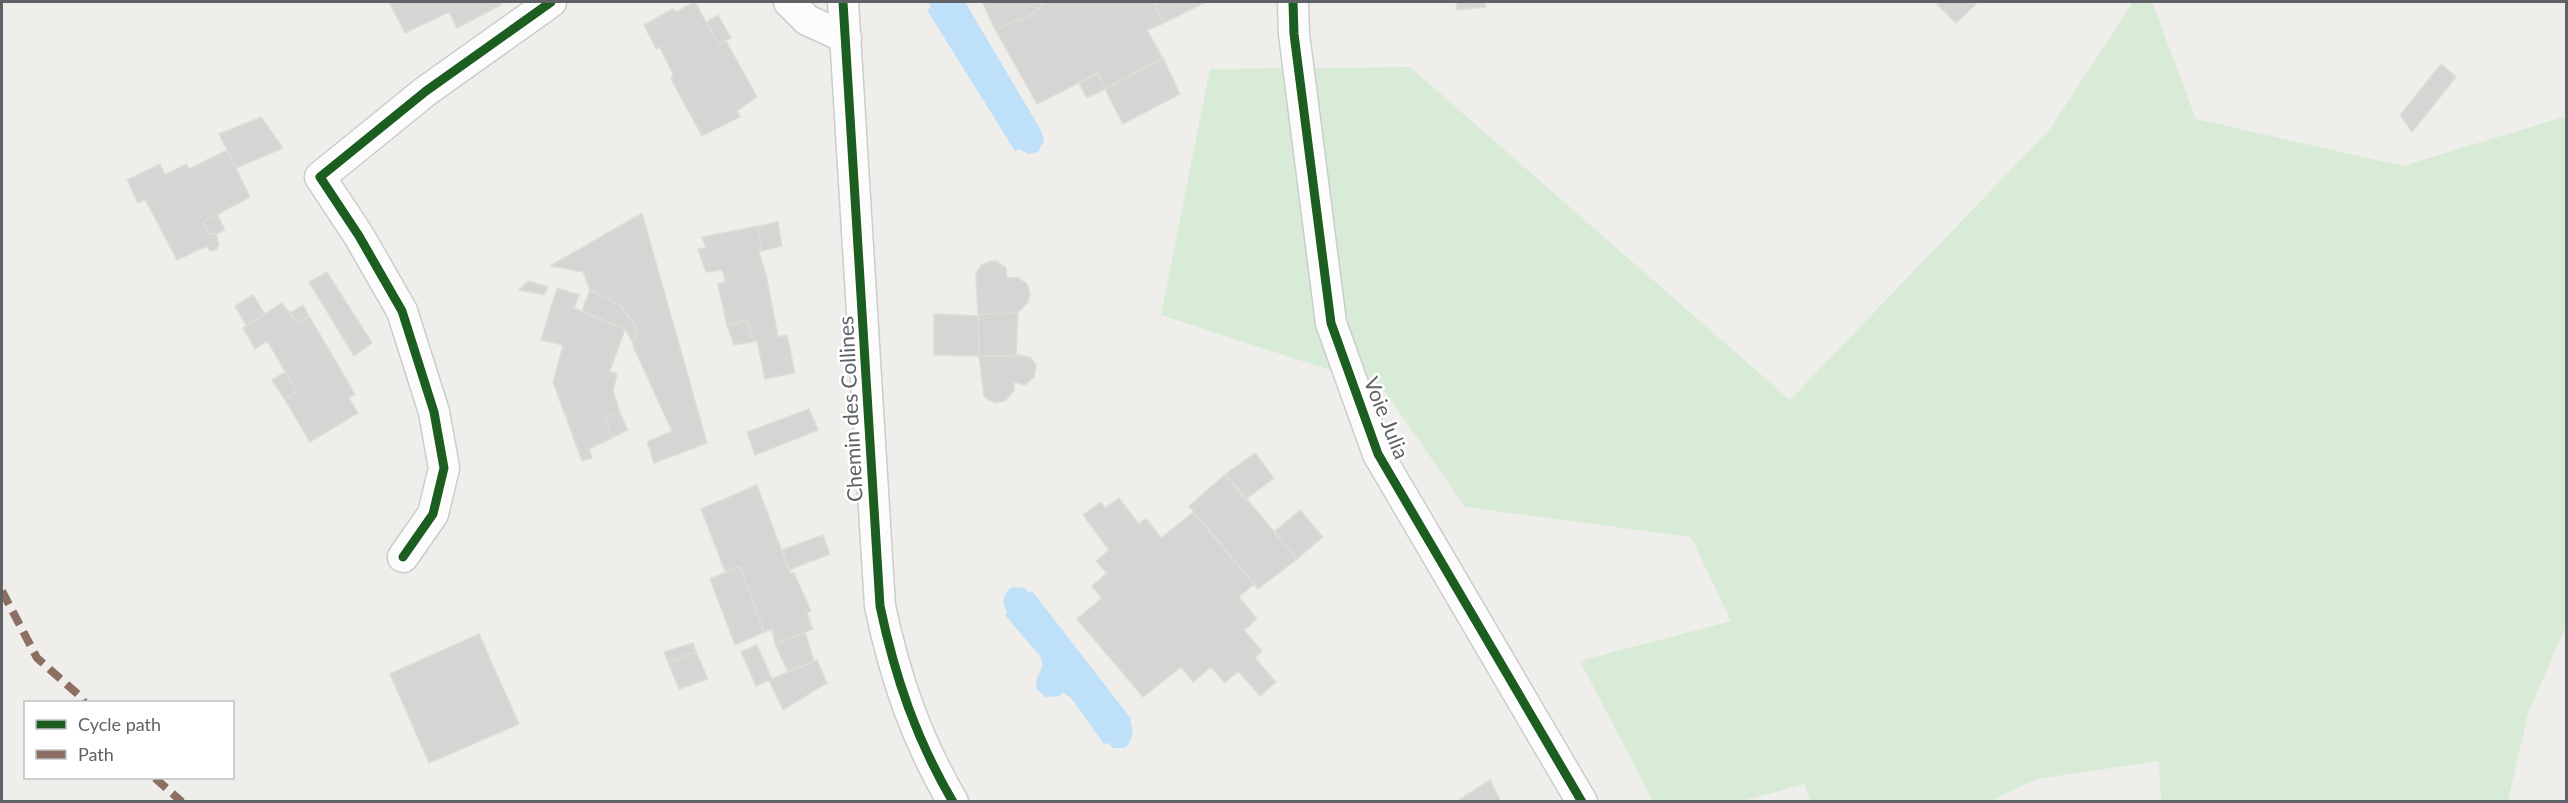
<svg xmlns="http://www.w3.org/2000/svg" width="2568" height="803" font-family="Lato,sans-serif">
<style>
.green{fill:#d8ebd6}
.water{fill:#bfe0f9}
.building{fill:#d6d5d3;stroke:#deddd9;stroke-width:1.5}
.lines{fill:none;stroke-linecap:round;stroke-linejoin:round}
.minor-casing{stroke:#cbcccc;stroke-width:33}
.minor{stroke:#fdfcfc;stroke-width:30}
.quiet{stroke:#8d6e63;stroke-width:8;stroke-dasharray:15 8;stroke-linecap:butt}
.cycleway-casing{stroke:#fff;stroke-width:13}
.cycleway{stroke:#1b5e20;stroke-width:9}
.labels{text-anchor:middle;stroke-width:5;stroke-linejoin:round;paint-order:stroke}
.street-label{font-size:21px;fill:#5f6368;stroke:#fff}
</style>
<rect width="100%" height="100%" fill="#efeeea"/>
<path class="green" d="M2133,2H2152L2196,119L2403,166L2563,117L2566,121V626L2528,713L2508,801H2161L2159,761L2036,779L1991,801H1810L1805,784L1742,801H1653L1580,661L1731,621L1691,537L1465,507L1382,387L1161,315L1210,69L1410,67L1790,400L2050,129Z"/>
<path class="water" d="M928,2H965L1042,132L1044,141L1038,152L1028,154L1019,149L1015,151L927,10L931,7Z
M1013,587L1024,588L1029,593L1032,591L1132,720L1130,722C1135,731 1132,741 1125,748H1113L1108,743L1104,744L1071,698L1064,693L1059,696L1045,697L1037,689L1036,681L1043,665L1040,656L1005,615L1007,612C1001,603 1003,592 1013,587Z"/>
<path class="building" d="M389,2H500L501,5L457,28L449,12L405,33Z
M695,2L718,44L726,41L757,97L737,111L740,117L702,136L671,79L673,74L660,47L656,49L644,25L673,9L676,12Z
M982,2H1045L1031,15L995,29Z
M1045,2H1153L1164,23L1147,30L1163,58L1105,89L1098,73L1037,104L995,29L1031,15Z
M1157,2H1206L1164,23L1154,3Z
M1456,2H1485L1486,7L1457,10Z
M1935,2H1978L1956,23Z
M718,15L731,38L718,44L706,22Z
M1163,58L1180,94L1123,124L1105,89Z
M2441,64L2456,77L2412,132L2400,115Z
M1098,73L1105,89L1087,98L1079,83Z
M261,117L283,148L236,168L219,134Z
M227,150L250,197L203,222L209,234L216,233L219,245L216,250L210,251L207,246L177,260L145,199L138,203L127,180L160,164L165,175L186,164L189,169Z
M642,213L707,443L654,463L647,442L672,431L633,346L636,329L632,320L620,305L590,290L583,272L550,266Z
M217,214L225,230L216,234H209L203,222Z
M778,222L782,246L762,251L758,226Z
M758,226L762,251L759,252L766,274L778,337L787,335L795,373L765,379L757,341L753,342L747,320L727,325L718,284L726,282L722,270L706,272L698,249L706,248L702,237Z
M991,261H997L1006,268L1007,278L1017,277L1027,284L1030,293L1028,302L1018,313L982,314L978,316L976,274L981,265Z
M327,272L372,343L354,356L309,282Z
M528,281L548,287L544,295L519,290Z
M557,288L579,295L574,308L625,329L610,371L617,374L613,391L620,413L605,418L612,438L589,449L592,458L582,461L553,382L563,345L541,340Z
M590,290L620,305L634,325L636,329L633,343L625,329L582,311Z
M253,295L265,314L246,325L235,306Z
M282,303L297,323L309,316L355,394L349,398L358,413L310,442L285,400L297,391L267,341L255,349L243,328Z
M303,305L309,316L297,323L291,312Z
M1018,313L1016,356H979L978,316L982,314Z
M934,314L978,316L979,356L934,355Z
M747,320L753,342L734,345L727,325Z
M1019,355L1031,358L1036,365L1034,377L1025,385L1014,382V391L1005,401L996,403L987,399L984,396L979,356Z
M285,372L297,391L285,400L272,380Z
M809,409L818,430L755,455L747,432Z
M620,413L628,430L612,438L605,418Z
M1255,453L1274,478L1245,500L1226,474Z
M1226,474L1297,559L1258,589L1189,506Z
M757,485L789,570L791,574L794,573L811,611L807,613L813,629L775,644L772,629L764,632L740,566L725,571L701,509Z
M1119,498L1139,524L1146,518L1161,538L1193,512L1254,584L1239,597L1257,619L1244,630L1262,651L1255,658L1276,682L1260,696L1238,671L1225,683L1211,667L1193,682L1181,667L1143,697L1077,619L1102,598L1092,586L1107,573L1096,561L1109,550L1083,515L1101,502L1105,508Z
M1300,510L1323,537L1297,559L1274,532Z
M823,535L830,554L789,570L782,550Z
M740,566L764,632L735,645L710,579Z
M805,632L814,661L788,672L775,644Z
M479,634L519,724L429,763L390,674Z
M693,643L696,652L668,662L664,652Z
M757,645L772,679L817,660L827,683L783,710L769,680L756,686L741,652Z
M696,652L708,679L679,689L668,662Z
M1490,780L1501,802H1461L1460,799Z"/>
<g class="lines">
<defs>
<path id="minor" d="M789,2L807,20L846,38
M843,2L880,606C895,677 916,739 953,802
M1293,2L1294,34L1331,323L1378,454L1582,802
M403,557L433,514L444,468L434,412L402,311L359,236L320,177L426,91L551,2"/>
</defs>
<use href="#minor" class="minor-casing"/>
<use href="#minor" class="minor"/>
<path class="quiet" d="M2,591L37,658L81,697L84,702
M155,778L182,802"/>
<defs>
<path id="cycleway" d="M843,2L880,606C895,677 916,739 953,802
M1293,2L1294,34L1331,323L1378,454L1582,802
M403,557L433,514L444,468L434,412L402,311L359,236L320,177L426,91L551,2"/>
</defs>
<use href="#cycleway" class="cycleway-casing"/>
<use href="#cycleway" class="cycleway"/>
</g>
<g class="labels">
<g class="street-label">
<text transform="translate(851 409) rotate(-93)" y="7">Chemin des Collines</text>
<text transform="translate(1386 418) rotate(68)" y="7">Voie Julia</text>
</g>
</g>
<rect width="2568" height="803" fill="none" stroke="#5f6368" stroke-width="6"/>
<rect x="24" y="701" width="210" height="78" fill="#ffffff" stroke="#bfc1c3" stroke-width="1.5"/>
<rect x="36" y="720" width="30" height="9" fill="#1b5e20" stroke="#bfc1c3" stroke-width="1.5"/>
<text x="78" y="731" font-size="18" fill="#5f6368">Cycle path</text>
<rect x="36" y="750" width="30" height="9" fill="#8d6e63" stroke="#bfc1c3" stroke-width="1.5"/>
<text x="78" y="761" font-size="18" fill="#5f6368">Path</text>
</svg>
